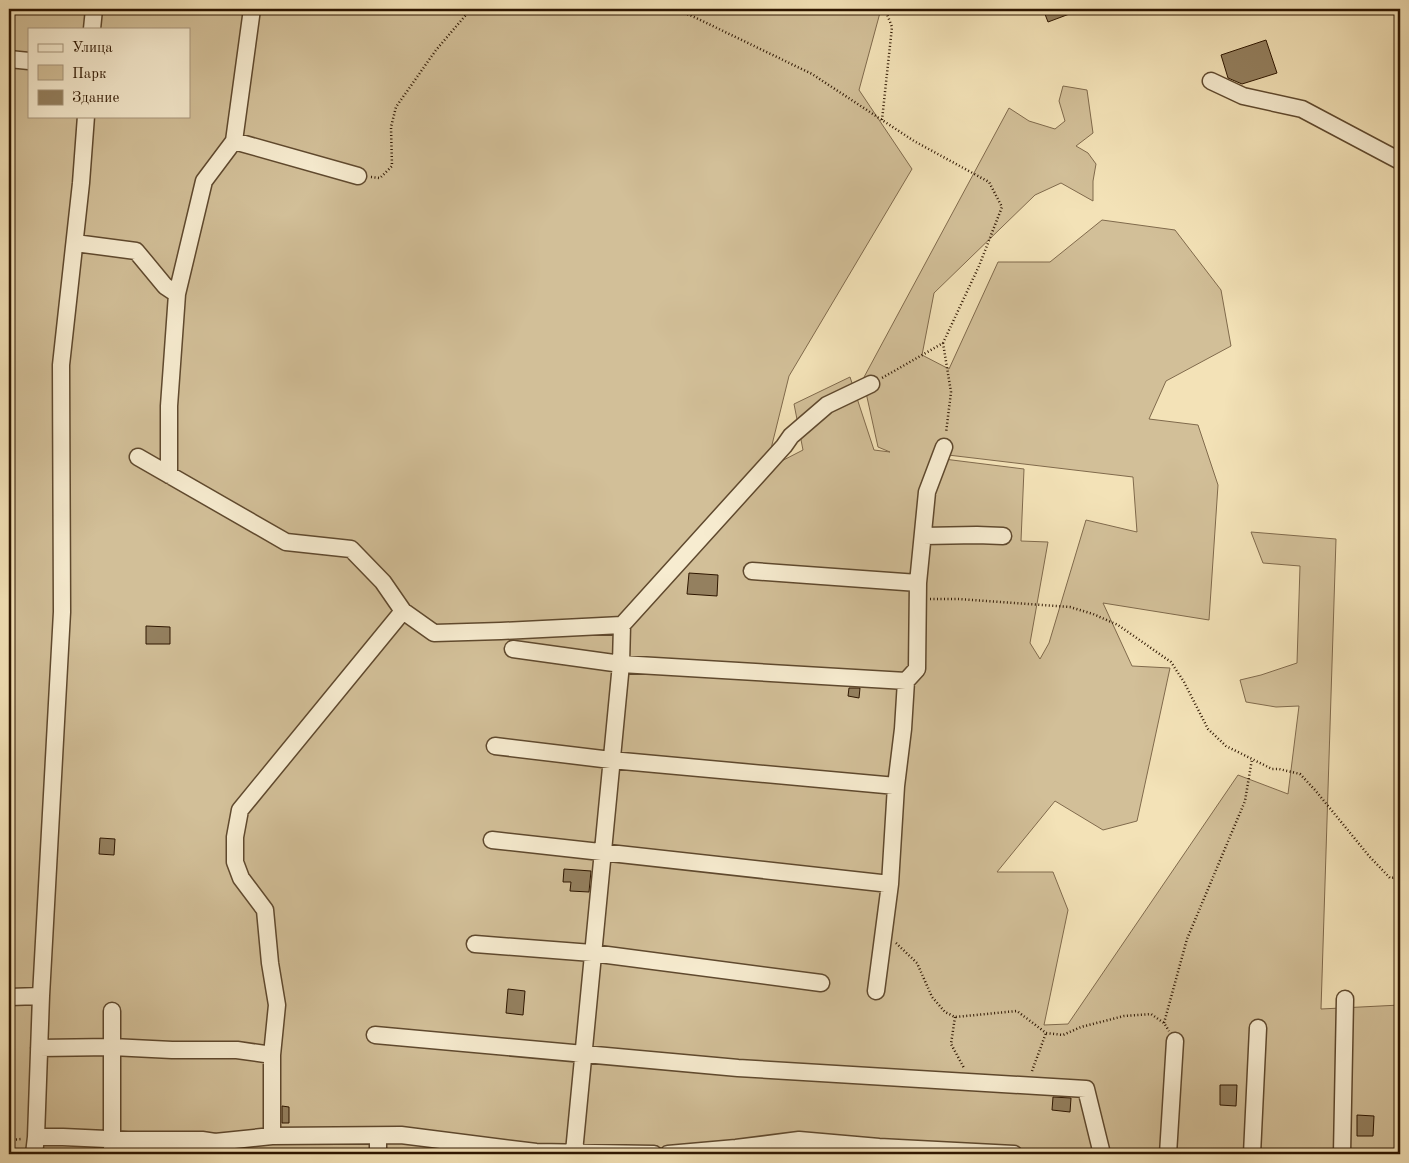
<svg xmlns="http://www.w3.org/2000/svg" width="1409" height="1163" font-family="'Old Standard TT',serif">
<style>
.green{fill:#d2bf98;stroke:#806a4c;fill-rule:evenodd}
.building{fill:#94805f;stroke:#2e1600}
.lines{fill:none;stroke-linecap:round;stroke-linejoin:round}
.minor-casing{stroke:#5f492e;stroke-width:19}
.path{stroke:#2e1600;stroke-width:2.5;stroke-dasharray:1 2.5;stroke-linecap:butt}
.minor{stroke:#f7ecd0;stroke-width:16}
</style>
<rect width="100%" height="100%" fill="#f3e2b7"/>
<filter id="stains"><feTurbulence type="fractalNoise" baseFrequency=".004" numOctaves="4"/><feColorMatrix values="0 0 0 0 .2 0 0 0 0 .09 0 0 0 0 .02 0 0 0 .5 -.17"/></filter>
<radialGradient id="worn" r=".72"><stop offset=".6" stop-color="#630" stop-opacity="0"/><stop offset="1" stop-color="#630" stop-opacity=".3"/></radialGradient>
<path class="green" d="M9,9H881L859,90L912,169L789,376L766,469L803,450L794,404L850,377L874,450L890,452L878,447L863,379L1009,108L1029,121L1055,129L1065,121L1059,101L1063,86L1087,90L1093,133L1076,146L1088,153L1096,164L1093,181V201L1061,183L1035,195L934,293L922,355L949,369L998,262H1050L1102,220L1175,230L1221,290L1231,346L1166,381L1149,419L1198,425L1218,485L1209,620L1103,603L1132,666L1170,668L1137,821L1103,830L1055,801L997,872H1053L1068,910L1044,1025L1068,1024L1238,775L1288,794L1299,706L1276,707L1246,702L1240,680L1261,675L1297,663L1300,566L1263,563L1251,532L1336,539L1321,1009L1400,1005V1154H9ZM29,29H189V116H29ZM948,455L1133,477L1137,532L1086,520L1049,643L1040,659L1030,643L1048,542L1021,541L1024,469L944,459Z"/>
<path class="building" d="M1043,9H1080V10L1048,22Z
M1266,40L1277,73L1242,84L1228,78L1221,55Z
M689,573L718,575L717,596L687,594Z
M146,626L170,627V644H146Z
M849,688H860L859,698L848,696Z
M100,838L115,839L114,855L99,854Z
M564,869L591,871L589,892L570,891L571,882H563Z
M508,989L525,991L523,1015L506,1013Z
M1220,1085H1237L1236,1106L1220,1105Z
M1053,1097L1071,1098L1070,1112L1052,1110Z
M282,1106L289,1107V1123H282Z
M1357,1115L1374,1116L1373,1136H1357Z"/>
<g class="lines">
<defs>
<path id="minor" d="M92,29L94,9
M9,59L29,61
M1211,81L1243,96L1302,109L1400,161
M234,141L358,176
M75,243L136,251L165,286L177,294
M138,457L286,542L351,549L383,582L403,611L434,633L501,631L622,625L784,446L791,436L827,405L871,384
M169,475V406L177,294L204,181L234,141L252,9
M923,536L977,535L1003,536
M752,571L918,583
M513,649L621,664L906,681L917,669L918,583L927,492L944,447
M495,746L611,760L896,786
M492,840L890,884
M475,944L592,953L821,983
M876,991L890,884L896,786L903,729L906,681
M9,997L41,996
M112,1011V1154
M375,1035L738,1068L1086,1089L1102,1154
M39,1048L112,1047L172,1050H237L272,1055
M272,1136V1055L277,1005L270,963L265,910L241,878L235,862V837L240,810L403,611
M36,1137H63L128,1140H202L215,1142L272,1136L401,1135L536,1152L654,1154
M574,1152L621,664L622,625
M34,1154L36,1137L41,996L62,612L61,365L81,183L86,116
M378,1154V1136
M668,1154L736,1148L799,1140L879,1147L1014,1154
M1168,1154L1175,1041
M1252,1154L1258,1028
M1342,1154L1345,999"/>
</defs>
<use href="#minor" class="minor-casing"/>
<path class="path" d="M667,9L690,15L812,74L914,141L989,182L1002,207L979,266L943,343L882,378
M882,120L892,27L885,9
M371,177L380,178L392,166L391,127L396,107L436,50L471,9
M943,343L951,392L946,433
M930,599H958L1070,607L1093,614L1118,625L1171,662L1184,682L1208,729L1226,746L1272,769H1279L1300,774L1315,790L1369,856L1390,878L1400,877
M896,943L917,963L932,997L945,1012L955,1017L1017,1011L1046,1033L1063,1035L1081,1027L1124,1016L1151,1014L1164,1023L1169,1031
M955,1017L951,1044L964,1068
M1164,1023L1187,939L1245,801L1252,759
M1032,1071L1046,1033
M9,1140L22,1139"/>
<use href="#minor" class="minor"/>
</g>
<rect width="1409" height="1163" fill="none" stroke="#f3e2b7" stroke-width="30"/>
<rect x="10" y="10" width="1389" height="1143" fill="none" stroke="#2e1600" stroke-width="2.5"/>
<rect x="15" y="15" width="1379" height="1133" fill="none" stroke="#2e1600"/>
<rect x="28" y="28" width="162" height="90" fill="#f7ecd0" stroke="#a7967d"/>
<rect x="38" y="44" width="25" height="8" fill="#f7ecd0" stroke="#a7967d"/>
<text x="72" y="52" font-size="15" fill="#2e1600">Улица</text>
<rect x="38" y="65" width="25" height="15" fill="#d2bf98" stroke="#a7967d"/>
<text x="72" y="78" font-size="15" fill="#2e1600">Парк</text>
<rect x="38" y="90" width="25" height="15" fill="#94805f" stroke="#a7967d"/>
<text x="72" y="102" font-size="15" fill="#2e1600">Здание</text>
<rect width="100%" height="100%" filter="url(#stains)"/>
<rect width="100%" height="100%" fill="url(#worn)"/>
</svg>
